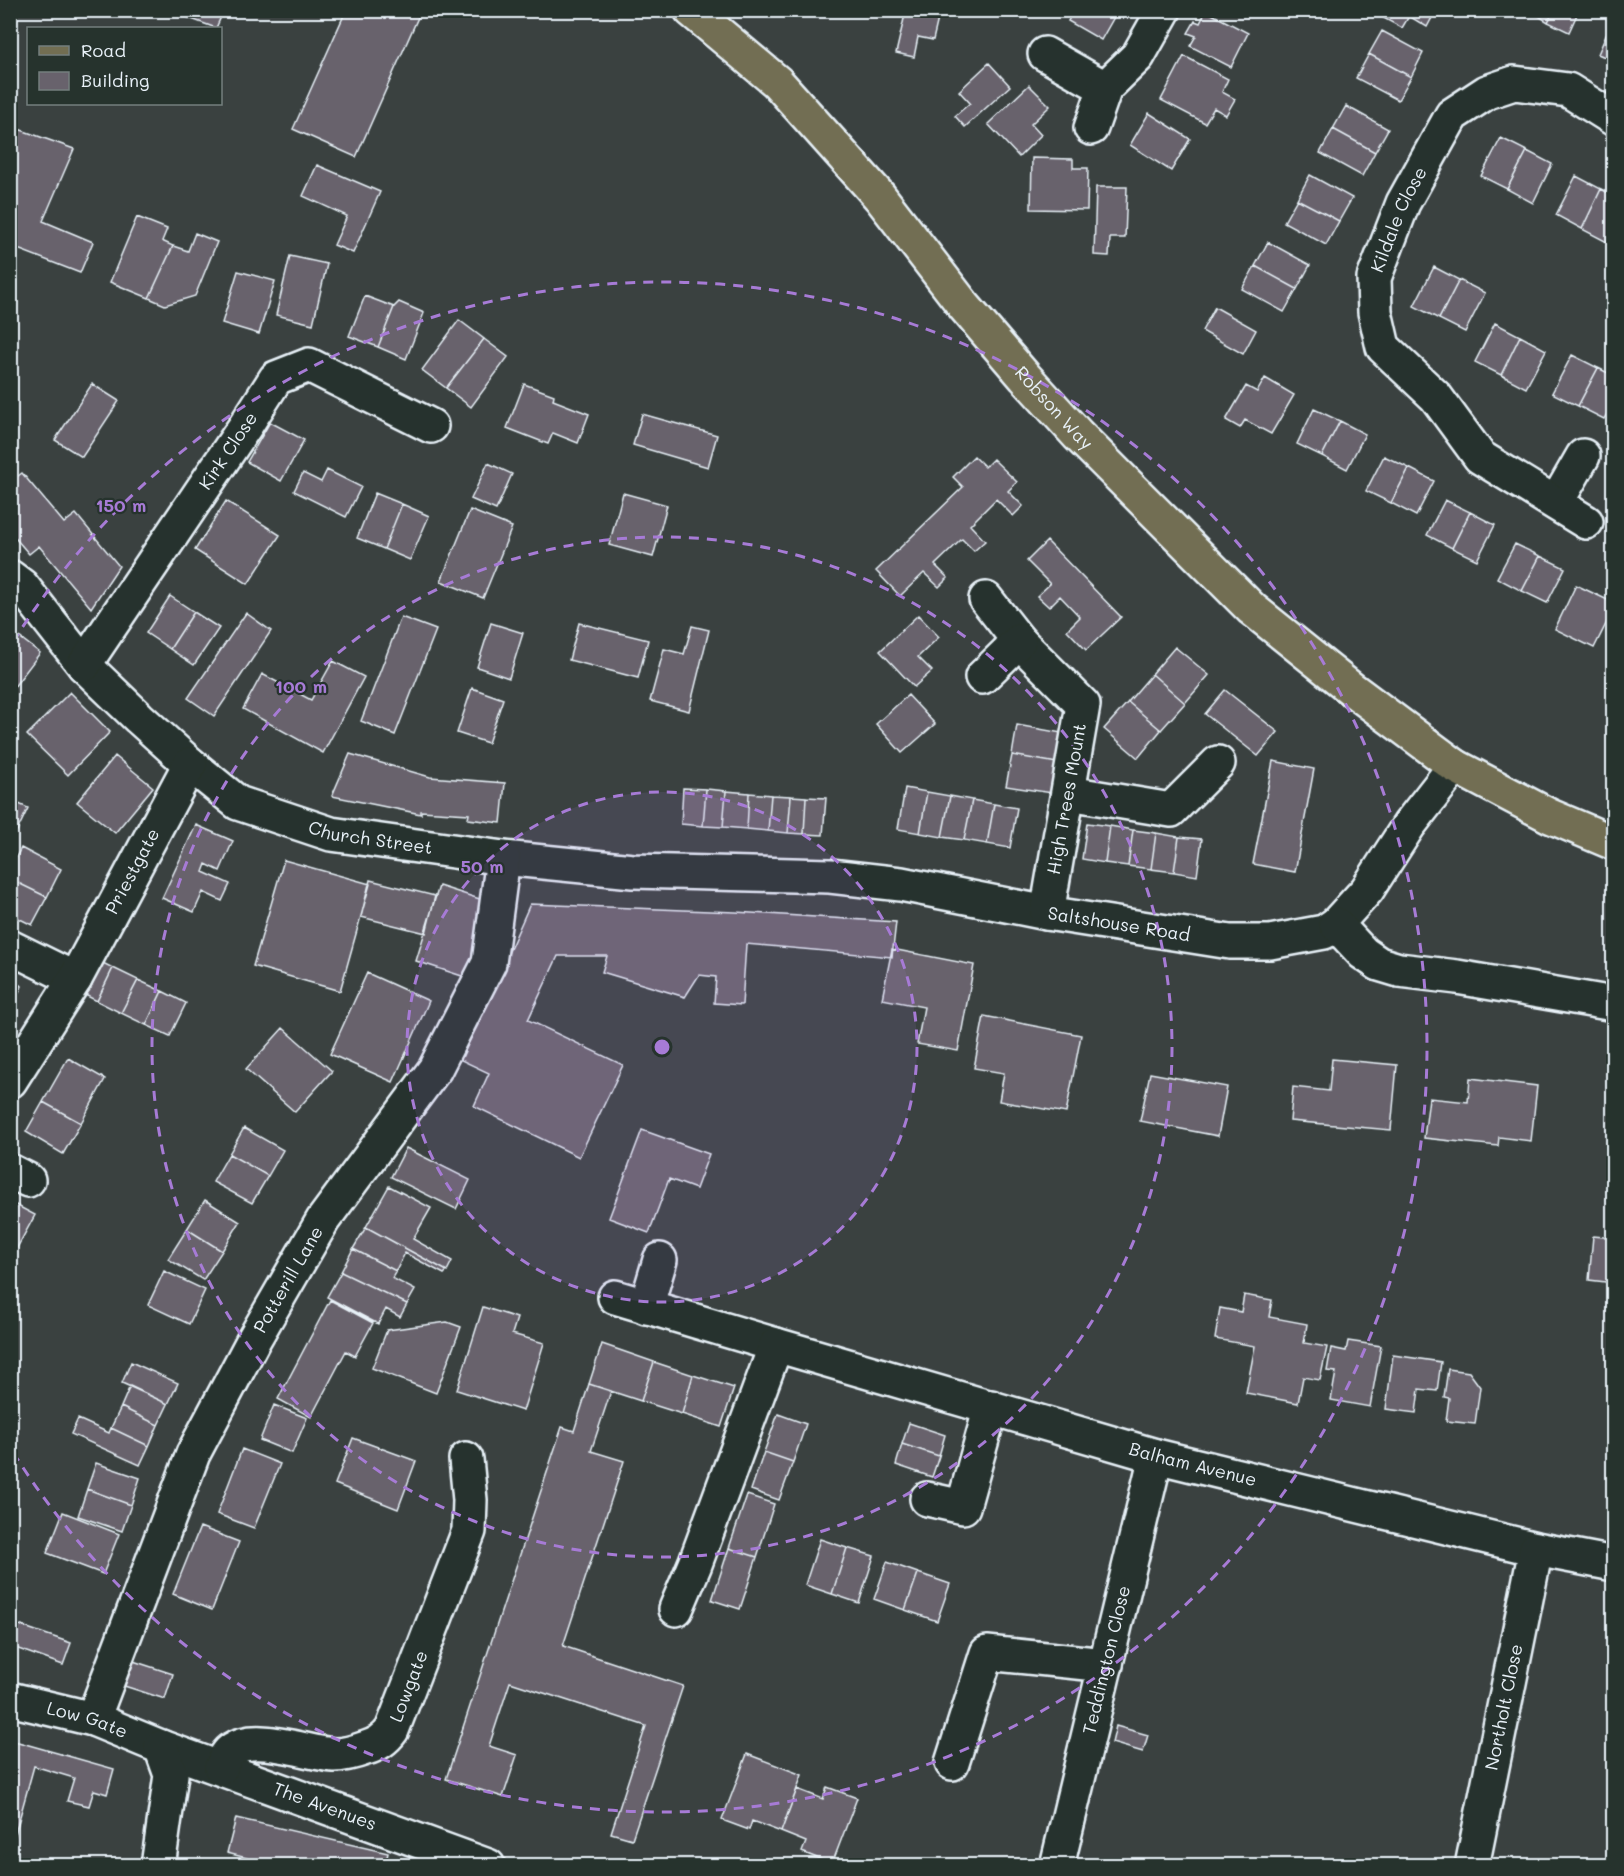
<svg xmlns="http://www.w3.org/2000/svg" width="1624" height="1876" font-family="Mali,sans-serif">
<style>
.building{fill:#68626c;stroke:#e8f1f8;stroke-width:1.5}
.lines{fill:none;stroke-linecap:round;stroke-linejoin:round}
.minor-casing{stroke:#e8f1f8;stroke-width:38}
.major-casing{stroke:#e8f1f8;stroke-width:38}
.minor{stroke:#26332d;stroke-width:33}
.major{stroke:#726e52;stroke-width:33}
.ring{fill:none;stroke:#a77bd6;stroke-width:3;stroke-dasharray:10 8}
.labels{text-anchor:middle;stroke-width:4.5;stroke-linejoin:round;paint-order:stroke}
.street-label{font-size:18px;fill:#e8f1f8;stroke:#26332d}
.centre{fill:#a77bd6;stroke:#26332d;stroke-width:3}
.ring-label{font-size:18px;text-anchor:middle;font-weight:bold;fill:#a77bd6;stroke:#26332d;stroke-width:4.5;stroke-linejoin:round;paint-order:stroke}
</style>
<rect width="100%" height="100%" fill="#3a4140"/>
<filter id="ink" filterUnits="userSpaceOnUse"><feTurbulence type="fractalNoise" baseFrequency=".0167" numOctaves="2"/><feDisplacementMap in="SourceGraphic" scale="12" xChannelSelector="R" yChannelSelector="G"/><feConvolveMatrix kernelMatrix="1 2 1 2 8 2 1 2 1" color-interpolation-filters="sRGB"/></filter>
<g filter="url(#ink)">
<path class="building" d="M167,10H224L216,28Z
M333,10H409L419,15L356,157L293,129L344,15Z
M906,10H940L933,40L918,37L914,57L896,53Z
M1074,10H1118L1101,40L1068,21Z
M1381,10H1436L1427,27L1409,16L1402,28L1378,15Z
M1529,10H1554L1548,22Z
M1554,10H1579L1569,32L1548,22Z
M1206,11L1248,33L1231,67L1190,46L1196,36L1188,33L1195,21L1200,23Z
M1614,17V61L1598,54Z
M1382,31L1423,53L1411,77L1369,54Z
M1369,54L1411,77L1398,100L1356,78Z
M1184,56L1228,79L1222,92L1235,99L1226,115L1214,108L1205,123L1161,100Z
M989,63L1010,86L965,127L955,116L970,103L959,91Z
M1029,85L1050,106L1031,124L1041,135L1019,157L988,124Z
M1346,106L1388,129L1375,152L1333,129Z
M1149,113L1190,139L1171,171L1130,145Z
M10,126L74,149L43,221L93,242L80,273L10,246Z
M1333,129L1375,152L1362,176L1320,153Z
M1501,138L1527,151L1507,189L1481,176Z
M1527,151L1552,164L1533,203L1507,189Z
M1032,158L1073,159V168H1088L1087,210L1031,209Z
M317,165L380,192L353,253L334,245L347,216L303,196Z
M1310,175L1352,198L1339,221L1297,199Z
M1576,176L1601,189L1582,229L1556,215Z
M1096,187H1127L1125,238H1110L1109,256L1094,255Z
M1601,189L1614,196V229L1607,242L1582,229Z
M1297,199L1339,221L1326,245L1284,222Z
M137,217L167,229L162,241L173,246L149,298L110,282Z
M195,233L217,242L195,296L165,305L149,298L173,246L188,251Z
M1268,242L1310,265L1297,289L1255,266Z
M290,256L327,264L313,324L276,315Z
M1255,266L1297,289L1284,312L1242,289Z
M1434,267L1459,280L1439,319L1414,306Z
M238,271L275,281L259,334L222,323Z
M1459,280L1485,293L1465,332L1439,319Z
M365,296L394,307L378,347L349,336Z
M399,302L424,313L406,359L378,347L394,307Z
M1215,307L1256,330L1243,354L1202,331Z
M459,320L484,339L446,388L422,370Z
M1495,323L1520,336L1501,375L1475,362Z
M1520,336L1546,350L1526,388L1501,375Z
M484,339L508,357L471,407L446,388Z
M1572,355L1598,368L1578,406L1552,393Z
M1598,368L1614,376V401L1604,419L1578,406Z
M1265,378L1294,395L1271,434L1245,420L1240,428L1226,420L1246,386L1257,392Z
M92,384L119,401L82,457L55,440Z
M524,384L554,395L553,400L589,414L578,443L553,433L548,444L507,428Z
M1314,409L1340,421L1322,456L1297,444Z
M642,414L717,435L708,467L633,445Z
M1340,421L1365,434L1347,469L1322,456Z
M270,422L304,440L281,481L247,462Z
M974,456L985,467L993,459L1017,482L1008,491L1023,506L1013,516L996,499L970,525L985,541L974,551L962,539L935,565L948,578L939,587L924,573L900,596L876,571L963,487L953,477Z
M1384,456L1409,468L1391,503L1366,491Z
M488,463L512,474L496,510L471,499Z
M1409,468L1434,481L1416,516L1391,503Z
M327,470L361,487L346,517L294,491L303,473L321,482Z
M22,473L64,523L76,514L119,566L91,608L39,546L29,554L10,532V482Z
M375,493L402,504L384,549L357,538Z
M623,493L667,505L653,557L609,545Z
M1445,500L1470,512L1452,548L1427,535Z
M226,501L280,535L248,584L195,550Z
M402,504L429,516L410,560L384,549Z
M470,510L512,527L483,598L441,581Z
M1470,512L1495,525L1477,560L1452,548Z
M1047,541L1121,617L1086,650L1067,630L1080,617L1060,596L1049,607L1037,596L1050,584L1027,561Z
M1515,544L1540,556L1522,591L1497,578Z
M1540,556L1565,568L1547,603L1522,591Z
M1576,585L1614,603V608L1594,648L1555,629Z
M170,596L194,612L170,649L146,633Z
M194,612L219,628L194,665L170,649Z
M246,613L271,631L214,716L188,698Z
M918,615L939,637L918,657L932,671L914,687L880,651Z
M401,617L436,630L395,735L361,721Z
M491,623L523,633L509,678L477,667Z
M579,623L648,640L638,678L569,660Z
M692,626L709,630L689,711L650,701L664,649L684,654Z
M10,630L40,653L14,687L10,684Z
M1175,647L1209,675L1185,703L1152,674Z
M333,661L364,677L323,753L243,709L262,674L311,700Z
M1152,674L1185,703L1161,730L1128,702Z
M472,688L503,699L488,743L457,733Z
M1225,690L1278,732L1258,756L1205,714Z
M70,692L110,732L68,775L27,735Z
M908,695L935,724L902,753L876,724Z
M1128,702L1161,730L1138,758L1104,729Z
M1017,725L1062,733L1057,763L1012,755Z
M350,754L430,777L505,783L501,823L468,819L469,814L421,811V814L332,796Z
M1012,755L1057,763L1052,793L1006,786Z
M115,756L153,787L115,833L77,802Z
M1273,761L1314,769L1295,872L1253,864Z
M683,788L706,789L703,826L681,824Z
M905,788L927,792L920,833L898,829Z
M706,789L726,791L723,827L703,826Z
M726,791L749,793L747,829L723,827Z
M927,792L950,796L942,837L920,833Z
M749,793L771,795L768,831L747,829Z
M771,795L791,796L788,833L768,831Z
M791,796L806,797L804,834L788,833Z
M950,796L972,800L964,840L942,837Z
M806,797L826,798L823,835L804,834Z
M10,800L28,808L17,831L10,828Z
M972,800L994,804L987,844L964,840Z
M994,804L1017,808L1010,848L987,844Z
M1087,823L1110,826L1105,863L1082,859Z
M196,825L233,841L220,871L206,864L203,872L230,884L222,901L203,892L194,912L162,898Z
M1110,826L1133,830L1128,866L1105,863Z
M1133,830L1156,833L1151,869L1128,866Z
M1156,833L1179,837L1174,872L1151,869Z
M1179,837L1202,839L1197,876L1174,872Z
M21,848L61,869L47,897L10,879V868Z
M284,860L370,884L340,991L253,966Z
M10,879L47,897L32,925L10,914Z
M370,880L435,896L426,933L361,917Z
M439,886L489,902L465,977L416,961Z
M530,904L735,912L896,922L892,957L746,944L742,1005L714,1003L716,977L699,975L685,997L602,972L607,956H558L528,1020L623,1065L579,1157L474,1106L489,1073L461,1060Z
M892,949L974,965L958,1051L917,1044L924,1007L882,999Z
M89,956L113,968L97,1001L73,989Z
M113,968L138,980L121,1013L97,1001Z
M367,973L429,1001L393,1082L330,1054Z
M10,980L22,986L10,1009Z
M138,980L162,991L146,1025L121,1013Z
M162,991L186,1003L170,1036L146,1025Z
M984,1016L1081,1035L1066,1113L999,1101L1004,1073L974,1068Z
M283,1028L332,1071L295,1112L246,1069Z
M68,1058L105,1079L81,1123L43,1102Z
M1332,1059L1397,1065L1391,1130L1290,1121L1293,1087L1329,1091Z
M1150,1073L1227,1087L1218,1136L1140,1121Z
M1470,1078L1537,1086L1531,1141L1499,1137L1498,1146L1424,1138L1429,1098L1468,1102Z
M43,1102L81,1123L63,1154L26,1132Z
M244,1128L283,1150L268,1176L229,1154Z
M642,1130L709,1154L696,1189L669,1179L649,1233L609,1218Z
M406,1148L470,1180L456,1209L391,1177Z
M229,1154L268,1176L252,1203L213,1182Z
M389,1186L431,1208L413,1239L452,1261L447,1271L366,1227Z
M205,1200L240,1222L222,1251L187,1229Z
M10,1202L35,1215L12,1257L10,1256Z
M366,1227L447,1271L444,1274L405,1253L396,1271L353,1249Z
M187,1229L222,1251L203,1280L168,1259Z
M1593,1236L1614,1238V1283L1589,1280Z
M353,1249L396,1271L392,1278L415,1290L407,1304L341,1272Z
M164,1271L205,1290L189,1324L148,1305Z
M341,1272L407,1304L400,1317L386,1309L378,1324L327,1297Z
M1244,1295L1272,1300L1269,1317L1307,1324L1304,1343L1327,1347L1320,1380L1303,1377L1298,1403L1246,1393L1255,1346L1215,1339L1220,1308L1241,1312Z
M330,1300L373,1323L355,1356L346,1351L311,1417L278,1399Z
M483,1307L517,1318L512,1334L544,1343L523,1411L457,1390Z
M447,1322L461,1327L436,1393L372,1368L387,1330Z
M1348,1341L1381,1346L1370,1407L1331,1400L1336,1372L1327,1371L1331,1348L1346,1351Z
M602,1344L654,1362L641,1401L589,1384Z
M1393,1355L1441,1362L1437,1391L1419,1389L1416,1413L1386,1409Z
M131,1362L178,1383L168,1404L122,1383Z
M654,1362L693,1375L682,1414L641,1401Z
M1448,1369L1469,1372L1480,1387L1475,1424L1446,1421L1449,1398L1444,1397Z
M693,1375L734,1388L721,1427L682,1414Z
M589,1384L611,1391L591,1451L624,1461L563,1646L683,1686L632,1839L611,1833L646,1726L510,1682L489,1746L517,1755L503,1797L446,1779L562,1427L574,1431Z
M130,1386L168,1404L158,1425L121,1407Z
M274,1405L307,1418L292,1453L260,1440Z
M121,1407L158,1425L149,1446L111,1428Z
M778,1414L806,1424L793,1462L764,1452Z
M78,1419L109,1433L111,1428L149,1446L140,1465L71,1434Z
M909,1423L945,1435L939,1456L902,1444Z
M353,1438L416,1461L398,1509L335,1484Z
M902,1444L939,1456L932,1477L896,1465Z
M242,1449L280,1464L254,1528L217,1514Z
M764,1452L793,1462L779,1500L751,1490Z
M96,1463L140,1478L131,1505L87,1489Z
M87,1489L131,1505L122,1531L78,1516Z
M747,1495L774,1504L757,1557L729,1548Z
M63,1512L119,1534L103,1574L47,1553Z
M200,1527L239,1542L212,1610L173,1594Z
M820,1539L847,1548L832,1594L805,1585Z
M729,1548L757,1557L740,1609L712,1600Z
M847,1548L874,1556L859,1603L832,1594Z
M887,1562L918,1573L905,1610L874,1599Z
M918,1573L950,1584L937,1621L905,1610Z
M10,1622L71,1643L63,1665L10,1646Z
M127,1659L173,1674L165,1699L118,1684Z
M1116,1726L1148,1735L1143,1752L1112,1743Z
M11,1740L114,1769L107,1794L94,1790L89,1806L67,1801L74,1778L34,1766L14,1838L10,1837Z
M747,1754L802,1775L781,1832L752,1821L749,1830L722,1820Z
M827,1787L857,1798L832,1864L802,1852L806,1842L781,1832L797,1789L823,1799Z
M236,1818L388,1853L385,1866H245L247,1858L227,1853Z
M410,1856L446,1866H408Z"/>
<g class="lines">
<defs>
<g id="minor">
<path d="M1045,54L1105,88"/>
<path d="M1091,128L1105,88L1138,56L1164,10"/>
<path d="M1556,503L1583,456"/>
<path id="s1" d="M1586,522L1480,457L1436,397L1383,347L1375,312L1374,278L1403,203L1452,115L1487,92L1514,83L1568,90L1614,119"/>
<path id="s2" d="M10,577L22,586L84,665L139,718L190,764L238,803L331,834L503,858L633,871L830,876L901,884L1047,913L1230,942H1270L1324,932L1336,924L1367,890L1409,825L1455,766"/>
<path d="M986,599L1019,641L1083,705L1047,913"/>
<path id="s3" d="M84,665L244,428L276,378L309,365L431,426"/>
<path d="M982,677L1019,641"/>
<path d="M1069,793L1171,810L1218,763"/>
<path d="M1336,924L1363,953L1379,964L1399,970L1457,977L1614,1004"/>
<path d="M10,947L75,979"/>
<path id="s4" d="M10,1081L75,979L190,764"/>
<path d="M10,1171L28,1180"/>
<path d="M615,1297L776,1345"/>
<path d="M646,1307L660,1260"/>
<path d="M927,1499L963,1507L991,1407"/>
<path id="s5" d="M676,1609L695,1564L776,1345L1156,1456L1536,1549L1614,1564"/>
<path id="s6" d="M10,1699L93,1719L161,1747L488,1866"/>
<path id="s7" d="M93,1719L193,1454L253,1341L323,1220L435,1069L489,963L503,858"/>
<path d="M952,1763L987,1653L1106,1665"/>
<path id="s8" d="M221,1768C224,1761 226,1753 233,1749C256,1733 307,1753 334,1755C345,1755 355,1752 366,1748C377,1745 385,1740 392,1730L469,1531L470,1500L466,1459"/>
<path d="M158,1866L171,1775L161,1747"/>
<path id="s9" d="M1057,1866L1156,1456"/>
<path id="s10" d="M1472,1866L1536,1549"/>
</g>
<g id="major">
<path id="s11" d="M691,10L777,82L880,197L964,306L1025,377L1078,435L1252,609L1353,690L1455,766L1550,816L1614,843"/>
</g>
</defs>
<use href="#minor" class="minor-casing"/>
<use href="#major" class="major-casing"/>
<use href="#minor" class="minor"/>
<use href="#major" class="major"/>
</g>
</g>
<circle cx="662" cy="1047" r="255" fill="#a77bd6" fill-opacity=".12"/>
<g class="ring">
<circle cx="662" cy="1047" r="255"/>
<circle cx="662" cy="1047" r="510"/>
<path d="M13 642A765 765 0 1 1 13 1452"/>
</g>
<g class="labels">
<g class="street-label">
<text dy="6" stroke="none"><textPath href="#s1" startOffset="405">Kildale Close</textPath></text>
<text dy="6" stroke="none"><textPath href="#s11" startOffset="540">Robson Way</textPath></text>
<text dy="6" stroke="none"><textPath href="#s3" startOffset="258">Kirk Close</textPath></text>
<text transform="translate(1067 799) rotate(-80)" y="6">High Trees Mount</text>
<text dy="6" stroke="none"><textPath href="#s2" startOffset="460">Church Street</textPath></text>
<text dy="6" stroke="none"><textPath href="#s4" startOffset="243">Priestgate</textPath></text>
<text dy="6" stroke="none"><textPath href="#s2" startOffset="1215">Saltshouse Road</textPath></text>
<text dy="6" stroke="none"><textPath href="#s7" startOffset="482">Potterill Lane</textPath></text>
<text dy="6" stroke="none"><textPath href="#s5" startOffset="716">Balham Avenue</textPath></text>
<text dy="6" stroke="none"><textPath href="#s9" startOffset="212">Teddington Close</textPath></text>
<text dy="6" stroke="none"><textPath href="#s8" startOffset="238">Lowgate</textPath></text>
<text dy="6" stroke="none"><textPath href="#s10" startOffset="162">Northolt Close</textPath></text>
<text dy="6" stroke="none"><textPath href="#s6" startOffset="80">Low Gate</textPath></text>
<text dy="6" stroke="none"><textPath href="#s6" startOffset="333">The Avenues</textPath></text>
</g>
</g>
<circle cx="662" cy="1047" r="9" class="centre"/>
<g class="ring-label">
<text x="121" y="512">150 m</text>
<text x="301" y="693">100 m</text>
<text x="482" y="873">50 m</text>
</g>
<rect width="1624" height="1876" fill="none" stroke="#26332d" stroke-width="36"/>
<rect x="18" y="18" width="1588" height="1840" fill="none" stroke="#e8f1f8" stroke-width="2" filter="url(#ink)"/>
<rect x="27" y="27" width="195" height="78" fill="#26332d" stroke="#747f7e" stroke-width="1.5"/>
<rect x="39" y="46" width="30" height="9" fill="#726e52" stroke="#747f7e" stroke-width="1.5"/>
<text x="81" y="57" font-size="18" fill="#e8f1f8">Road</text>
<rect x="39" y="72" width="30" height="18" fill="#68626c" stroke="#747f7e" stroke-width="1.5"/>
<text x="81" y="87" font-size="18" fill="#e8f1f8">Building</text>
</svg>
